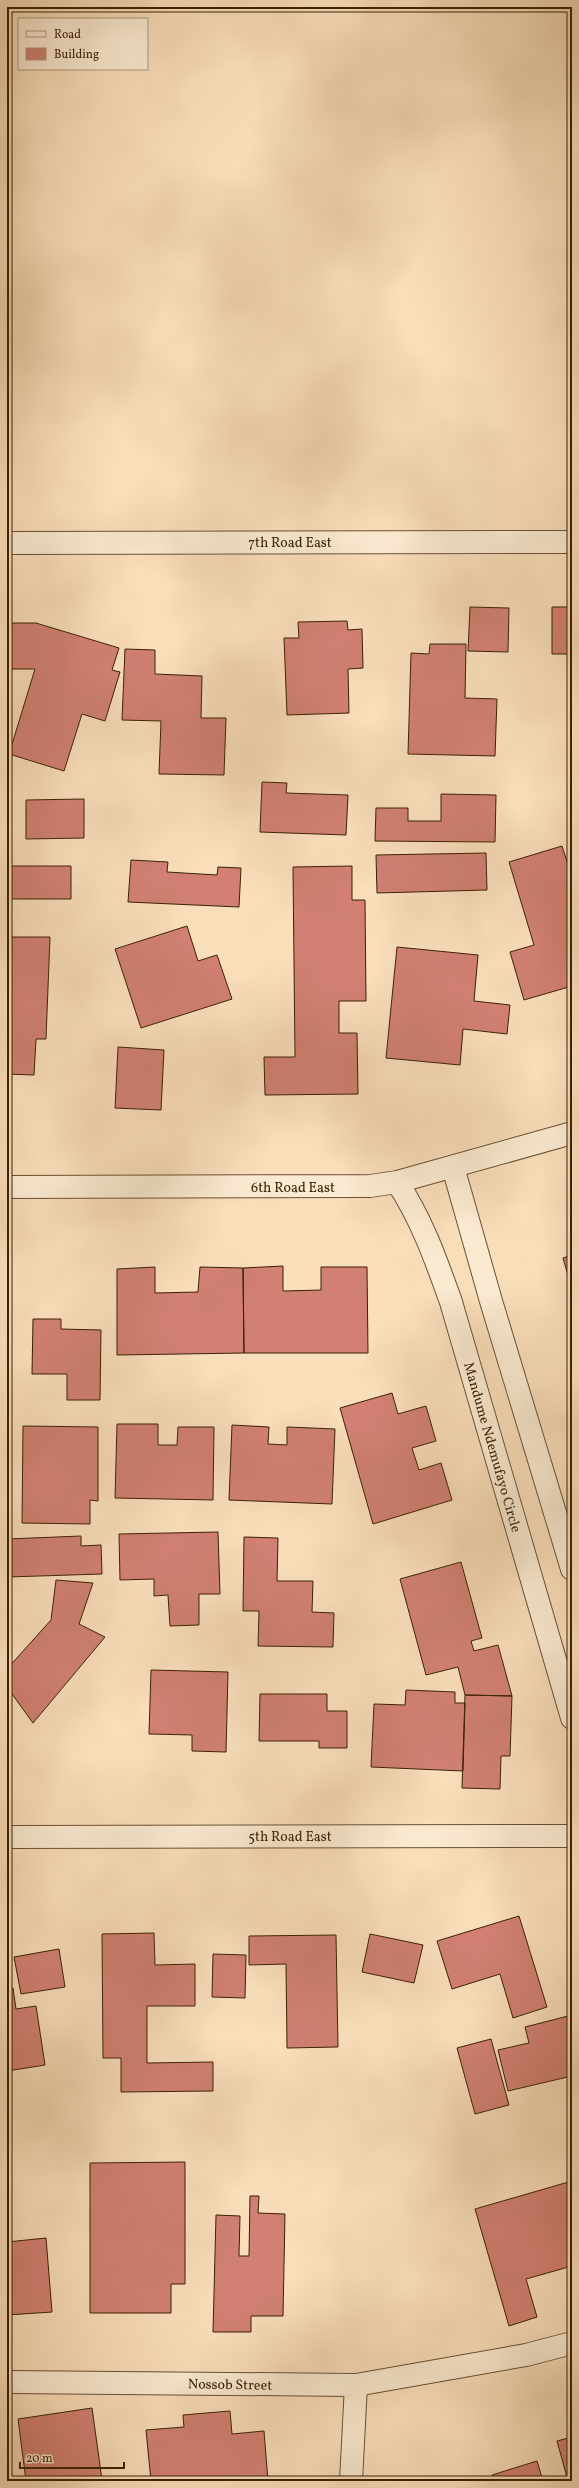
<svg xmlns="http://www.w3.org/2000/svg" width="579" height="2488" font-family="Vollkorn,serif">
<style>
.building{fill:#d18073;stroke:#3b2005}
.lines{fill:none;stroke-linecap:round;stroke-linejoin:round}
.minor-casing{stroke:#6a5032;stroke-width:24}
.minor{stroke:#fbead2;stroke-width:22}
.labels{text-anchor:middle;stroke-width:3.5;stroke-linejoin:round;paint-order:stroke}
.street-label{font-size:14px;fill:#3b2005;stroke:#fbead2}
</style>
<rect width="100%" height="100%" fill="#f9deba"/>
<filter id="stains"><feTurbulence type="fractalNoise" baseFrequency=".005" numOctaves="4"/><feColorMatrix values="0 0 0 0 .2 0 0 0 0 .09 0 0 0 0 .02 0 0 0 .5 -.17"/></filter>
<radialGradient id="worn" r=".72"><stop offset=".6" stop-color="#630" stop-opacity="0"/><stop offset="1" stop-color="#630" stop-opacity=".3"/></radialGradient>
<path class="building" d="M470,607L509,608L508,652L468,651Z
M552,607H572V654H552Z
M347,621L348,630L362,629L363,668L348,669L349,713L287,715L284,638H299L298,622Z
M7,623H36L119,648L112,670L120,672L105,721L82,714L64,771L9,754L35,669H7Z
M430,644H466L465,698L497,699L495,756L408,754L411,653L429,654Z
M125,649L155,650V674L202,676L201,718H226L224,775L159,774L161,721L122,720Z
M262,782L287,783L286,793L348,795L346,835L260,832Z
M441,794L496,795L495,842L375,841L376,808H408V821H441Z
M84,799V838L26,839V800Z
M562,846L572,877V986L524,1000L510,952L534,945L509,862Z
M486,853L487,890L377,893L376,855Z
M131,860L168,862L167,872L217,875L218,867L241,868L239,907L128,902Z
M7,866H71V899H7Z
M352,866V900H365L366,1001H339V1033H357L358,1094L265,1095L264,1057H295L293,867Z
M187,926L198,961L217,955L232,999L141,1028L115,949Z
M7,937H50L46,1039H36L34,1075L7,1074Z
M397,947L478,955L474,1001L510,1005L507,1034L463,1029L460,1065L386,1058Z
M118,1047L164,1050L161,1110L115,1108Z
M572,1255V1289L563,1258Z
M283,1266V1291L321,1290V1267H367L368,1353H244L243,1268Z
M155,1267V1293L198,1292L200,1267L243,1268L244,1353L117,1355V1269Z
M33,1319H61V1329L101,1330L100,1400H67V1374H32Z
M392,1393L398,1414L426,1406L436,1441L412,1448L419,1470L441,1463L452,1500L373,1524L340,1408Z
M117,1424H158V1445H177L178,1427H214L213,1500L115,1498Z
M232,1425L269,1427L268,1444L287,1445V1427L335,1429L332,1504L229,1500Z
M23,1426L98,1427V1501L90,1500V1524L22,1523Z
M218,1532L220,1594H199V1625L170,1626L168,1595L154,1596V1579L120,1580L119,1534Z
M81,1536V1546L101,1545L102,1574L7,1577V1539Z
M244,1537L278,1538L277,1581H313L312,1612L334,1613L333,1647L258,1646L259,1611H243Z
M461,1562L482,1638L471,1641L474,1651L498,1645L512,1696L465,1695L458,1667L426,1675L400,1579Z
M56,1580L93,1583L79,1624L105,1637L33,1723L7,1687V1669L51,1620Z
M151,1670L228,1672L226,1752L192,1751V1735L149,1734Z
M406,1690L455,1692V1703H465L463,1771L371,1767L374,1704L405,1705Z
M260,1694H327V1711H347V1748H319V1741H259Z
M465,1695L512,1696L510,1756H501L500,1789L462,1788Z
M519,1916L547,2007L513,2018L500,1974L452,1989L437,1941Z
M154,1933L155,1965L195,1964V2006H147V2063L213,2062V2091L121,2092V2058H103L102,1934Z
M370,1934L423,1945L414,1983L362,1972Z
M336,1935L338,2047L287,2048L286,1964L249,1965V1936Z
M59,1949L65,1987L21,1994L14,1957Z
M213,1954L246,1955L245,1998L212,1997Z
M13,1988L16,2009L36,2006L45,2065L7,2071V1989Z
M572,2015V2076L508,2091L498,2050L529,2043L525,2027Z
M491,2039L509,2105L475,2114L457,2048Z
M185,2162V2284H171V2313H90V2163Z
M572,2181V2266L526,2279L537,2317L509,2326L475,2209Z
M250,2196H259L258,2213L285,2214L283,2316H251V2332H213L216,2215L240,2216L239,2256H249Z
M46,2238L52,2312L7,2315V2242Z
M92,2408L102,2480L26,2481L18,2419Z
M230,2411L232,2434L264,2431L268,2481H151L146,2430L184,2427L183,2415Z
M572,2437V2481H568L557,2441Z
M537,2461L543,2481H494L492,2475Z"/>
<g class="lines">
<defs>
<path id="minor" d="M7,543L572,542
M453,1167L491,1301L572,1569
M397,1182C422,1220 436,1260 451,1302L572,1718
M7,1187L370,1186L397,1182L572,1133
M7,1837L572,1836
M7,2382L356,2385L526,2355L572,2343
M351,2481L356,2385"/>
</defs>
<use href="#minor" class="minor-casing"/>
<use href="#minor" class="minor"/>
</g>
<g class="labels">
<g class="street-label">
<text x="290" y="547">7th Road East</text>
<text x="293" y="1192">6th Road East</text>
<text transform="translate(493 1447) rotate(74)" y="5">Mandume Ndemufayo Circle</text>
<text x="290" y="1841">5th Road East</text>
<text transform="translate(230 2384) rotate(1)" y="5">Nossob Street</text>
</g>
</g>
<rect width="579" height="2488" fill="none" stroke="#f9deba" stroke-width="24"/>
<rect x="8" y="8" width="563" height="2472" fill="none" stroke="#3b2005" stroke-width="2"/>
<rect x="12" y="12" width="555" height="2464" fill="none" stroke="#3b2005"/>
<rect x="18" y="18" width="130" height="52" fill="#fbead2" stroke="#ae9980"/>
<rect x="26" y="31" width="20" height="6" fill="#fbead2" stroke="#ae9980"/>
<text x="54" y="38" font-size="12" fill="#3b2005">Road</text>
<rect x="26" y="48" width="20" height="12" fill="#d18073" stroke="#ae9980"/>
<text x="54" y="58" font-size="12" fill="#3b2005">Building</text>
<path d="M20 2462v6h104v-6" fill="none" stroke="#3b2005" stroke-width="2"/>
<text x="26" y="2462" font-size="12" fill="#3b2005" stroke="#fbead2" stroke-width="3" paint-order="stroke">20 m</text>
<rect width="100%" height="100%" filter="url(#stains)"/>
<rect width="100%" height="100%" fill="url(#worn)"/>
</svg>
